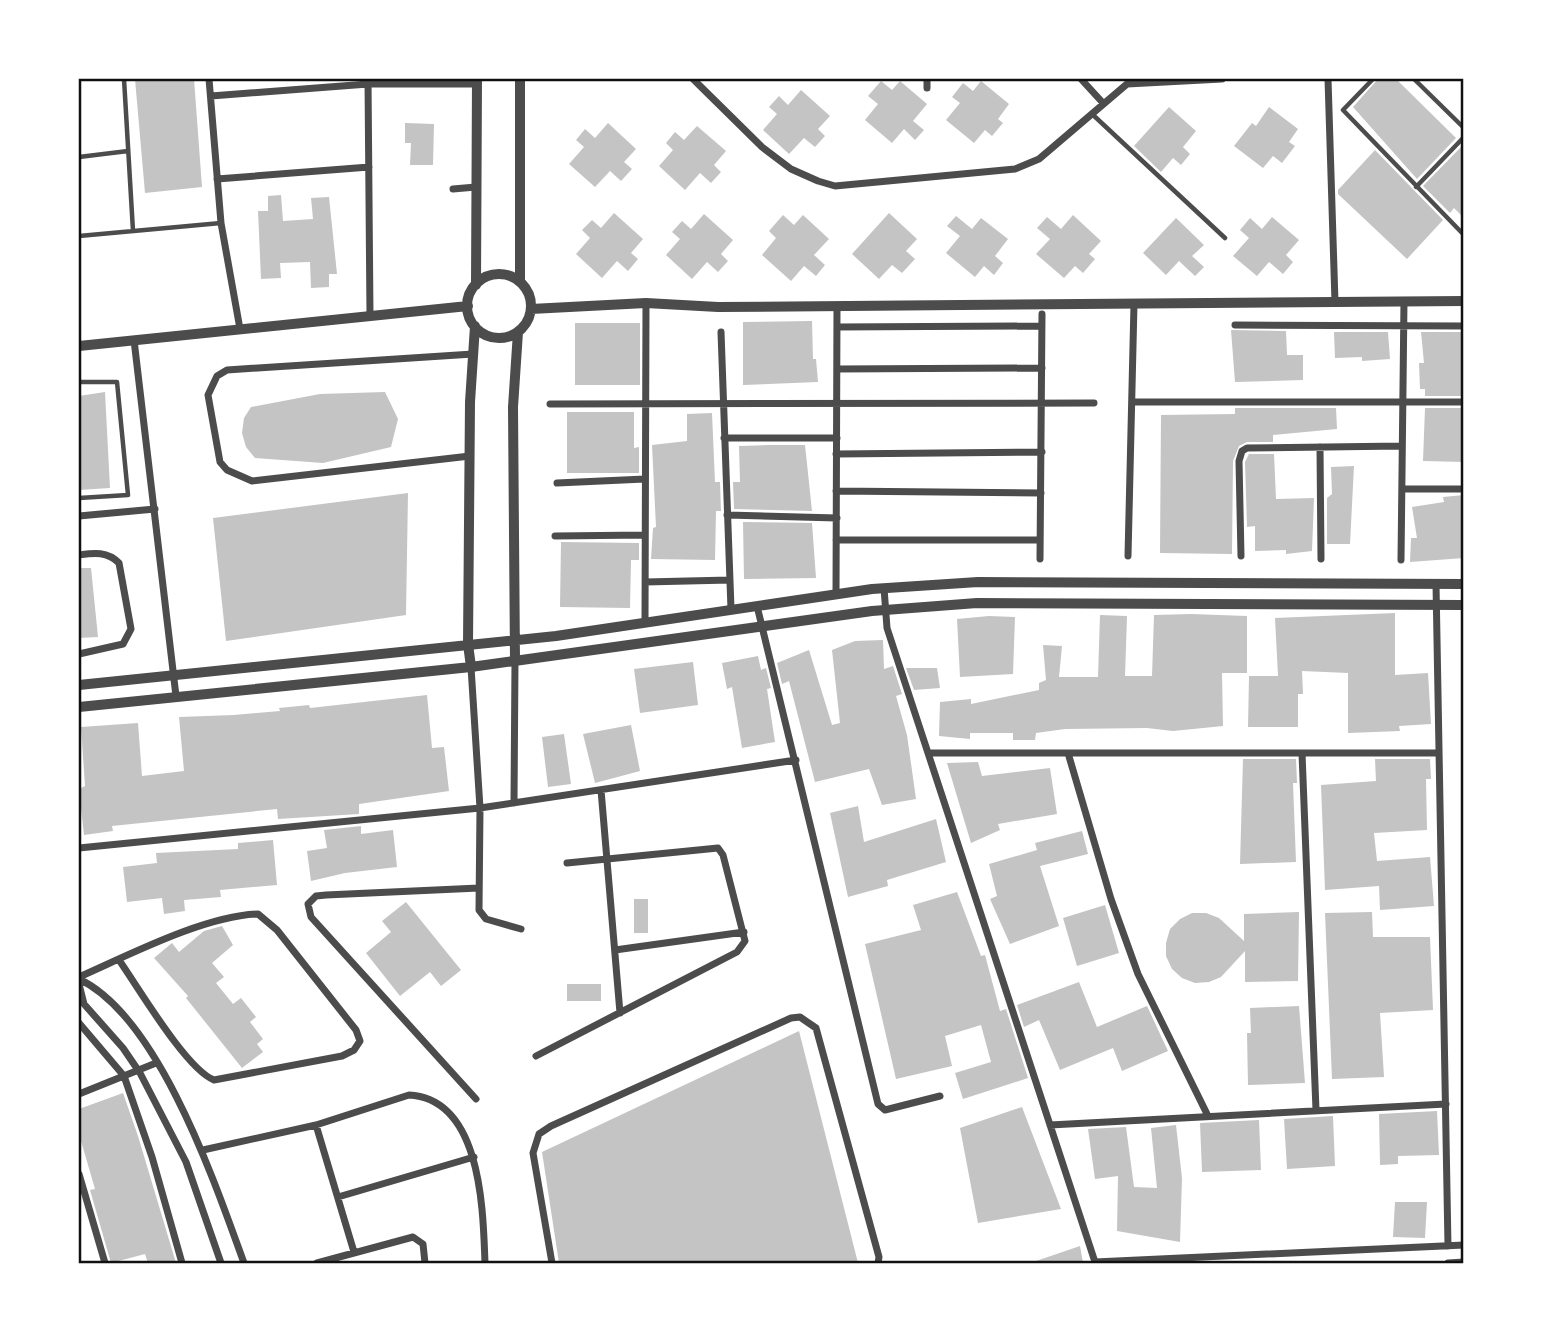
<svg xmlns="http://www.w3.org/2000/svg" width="1543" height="1342" font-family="'Source Sans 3',sans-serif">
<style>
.building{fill:#c4c4c4}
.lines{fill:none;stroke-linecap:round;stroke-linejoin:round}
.service{stroke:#4c4c4c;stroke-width:4.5}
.minor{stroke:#4c4c4c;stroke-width:7}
.tertiary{stroke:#4c4c4c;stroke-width:10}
.neatline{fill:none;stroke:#111;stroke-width:2.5}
</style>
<rect width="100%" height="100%" fill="#fff"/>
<path class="building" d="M135,79H194L202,187L145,193Z
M1378,79H1396L1456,138L1417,179L1353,107Z
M881,81L892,90L900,81L927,104L913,121L924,130L915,140L904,129L892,143L865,120L878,104L868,96Z
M981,81L1009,104L998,119L1003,123L992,136L985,130L974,143L946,120L960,103L952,97L963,83L973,91Z
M801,90L830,116L818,129L825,136L815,147L804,138L789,154L763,130L777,114L769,107L779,96L788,105Z
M1169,107L1196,131L1183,147L1190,154L1181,165L1173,158L1161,172L1134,146Z
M1269,107L1298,129L1289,142L1295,146L1282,163L1273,156L1263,168L1234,146L1252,123L1256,126Z
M405,123L434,124L433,165H410L411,143H405Z
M608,123L636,149L624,162L632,169L621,181L610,171L595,187L569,164L584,147L576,140L585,129L595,138Z
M697,126L726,151L714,165L721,172L711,183L700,173L685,190L659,166L673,150L666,143L675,132L684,140Z
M1462,146L1464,148V218L1454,208L1450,213L1423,186Z
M1375,150L1443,220L1407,259L1338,194V190Z
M281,195L283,221L313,219L311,198L329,197L337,274H329V287L311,288L310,262L280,263L281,278L261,279L258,211H268V196Z
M614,213L643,239L631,253L638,259L628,271L617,261L602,278L576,254L590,238L582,230L592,220L601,228Z
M889,213L917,239L906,251L915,259L902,273L892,265L879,279L852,254Z
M704,214L733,240L721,254L728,261L718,272L707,262L692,279L666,255L680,239L672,232L682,221L691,229Z
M783,215L794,225L803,215L829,239L814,255L825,265L816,276L804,266L791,281L762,255L776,238L769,231Z
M1073,215L1101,241L1089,254L1095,259L1083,273L1075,266L1064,278L1036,254L1050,239L1037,228L1047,217L1061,229Z
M956,216L972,229L981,218L1008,239L995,256L1003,263L994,275L984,266L975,277L946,253L960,236L947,226Z
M1272,217L1299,240L1286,255L1293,262L1283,274L1269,262L1257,276L1233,256L1249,238L1240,230L1250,218L1262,229Z
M1176,218L1204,245L1192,256L1204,267L1195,276L1179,261L1166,275L1143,253Z
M812,321L813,359H816L818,382L743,385V322Z
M575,323H640V385H575Z
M1231,330L1286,331L1287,355H1303V380L1235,382Z
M1334,332H1388L1390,359L1362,361V357L1335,358Z
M1421,332H1464V396H1425V389H1420L1419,363H1424Z
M105,392L110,488L79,490V396Z
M385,392L398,419L391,447L323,463L255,458L246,447L242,433L244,418L251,407L320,394Z
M1235,408H1336L1337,429L1273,435V442H1247L1239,446L1233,461L1232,554L1160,553L1161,415L1235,414Z
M1425,408H1464V462L1423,461Z
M567,412H634V448L639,447V473H567Z
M712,413L715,482H720L721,511H716L715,560L651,559L653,528L656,527L652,445L687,441V414Z
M769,445H805L812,511L734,509L733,482H740L739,446Z
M1249,454H1274L1276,499L1314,498L1312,551L1286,554V550L1255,551V526L1247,527L1245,462Z
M1354,466L1350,544H1327V498L1332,494L1331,467Z
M408,493L406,615L226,641L213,518Z
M1464,495V558L1410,562L1411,538H1417L1412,507L1444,502L1443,497Z
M743,522L812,523L816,578L744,579Z
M561,542L639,543V560H631L630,608L560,607Z
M79,568H91L98,637L79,638Z
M1395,613V675L1428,673L1431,724L1399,726L1400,731L1348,733V673L1302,671L1303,694H1298V727H1248L1249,676H1278L1275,618Z
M1191,614L1247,616V673H1222L1223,726L1173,731L1147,728L1065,729L1036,733L1035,740H1013V733H970V739L939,736L940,702L971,699V704L1039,690V683L1046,680L1043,645L1062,646L1059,677H1098L1100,615L1127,616L1125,676H1152L1154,615Z
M989,616L1015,617L1013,674L960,677L957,619Z
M883,640L884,669L893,666L902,694L896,696L907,735L916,799L882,805L869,769L815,782L789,681L782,684L777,663L809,650L832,725L840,723L832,650L855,641Z
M758,656L761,670L766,668L771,688L767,689L775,742L742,748L732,687L727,689L722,663Z
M693,662L698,705L640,713L634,669Z
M906,668H937L940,688L914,690Z
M427,695L432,748L444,747L449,791L359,804V814L278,819L277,809L112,826L113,831L84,835L79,789L85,786L81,727L138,723L142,776L184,771L179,717L234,715L280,711L279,708L309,705L310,708Z
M631,725L640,771L595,783L583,734Z
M564,734L571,784L548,787L542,737Z
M1243,759H1296L1297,783H1293L1296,862L1240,864Z
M1375,759H1430L1431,779H1426L1427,830L1374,833L1377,861L1430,857L1434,906L1380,910L1379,886L1325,890L1321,785L1376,781Z
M978,762L982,776L1050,768L1057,814L998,824L1000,830L971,843L947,763Z
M858,806L864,842L936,819L946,862L887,880L888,886L848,897L830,813Z
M361,826V834L393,830L397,867L345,873L311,881L307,851L327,848L324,830Z
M1082,831L1088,854L1040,866L1059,926L1010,944L990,899L997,896L989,864L1037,850L1035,843Z
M273,840L277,885L220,890L221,897L184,900L185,911L164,914L162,898L127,902L123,867L157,863L156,853L238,849V843Z
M957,892L981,956L985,955L1000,1011L1006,1009L1028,1078L963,1099L955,1073L991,1062L981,1025L945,1036L952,1066L896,1079L865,944L921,930L913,905Z
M634,899H648V933H634Z
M406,902L461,970L441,986L430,972L400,996L366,953L391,932L382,921Z
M1105,905L1119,953L1077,966L1063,918Z
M1299,912L1298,981L1245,982V951L1221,977L1209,982L1195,983L1182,978L1172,969L1166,956V943L1170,929L1180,919L1192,913H1206L1219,918L1244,941V914Z
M1372,912L1373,937H1430L1433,1010L1380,1013L1384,1077L1332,1079L1325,913Z
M222,926L233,945L212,963L224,977L216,983L233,1004L241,998L256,1017L250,1022L263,1039L257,1044L263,1052L242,1068L186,998L188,996L154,958L172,943L179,952L204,931Z
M1079,982L1097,1027L1147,1006L1168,1051L1122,1071L1113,1048L1060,1070L1039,1020L1024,1027L1017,1005Z
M567,984H601V1001H567Z
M1299,1006L1305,1083L1248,1085L1247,1033H1251L1250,1008Z
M799,1031L858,1263H559L542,1152Z
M123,1093L138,1136L176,1263H148L145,1254L111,1263L90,1190L95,1189L79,1134V1109Z
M1022,1107L1061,1209L978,1223L960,1128Z
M1437,1111L1439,1155L1398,1156V1164L1380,1165L1379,1114Z
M1333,1116L1335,1166L1287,1169L1284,1119Z
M1259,1120L1261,1170L1202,1172L1200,1123Z
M1176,1125L1182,1178L1180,1242L1117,1231L1118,1176L1095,1179L1088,1129L1126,1127L1134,1187L1157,1188L1151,1128Z
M1395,1202H1427L1425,1238L1393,1237Z
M1080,1246L1083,1263H1036V1261Z"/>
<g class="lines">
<path class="service" d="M124,79L133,231
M1373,79L1343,110L1464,235
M1414,79L1464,128
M1092,114L1225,238
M79,157L128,151
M1416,187L1464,137
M79,236L221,223
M79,382H117L128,495L79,498"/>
<path class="minor" d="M209,79L221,223L240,329
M368,79L370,316
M693,79L762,147L791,169L818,181L835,186L1015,169L1039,159L1127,84L1222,79
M1081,79L1103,103
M1328,79L1335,302
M927,88V79
M211,96L368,84H477
M217,179L369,167
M453,189L476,187
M1235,325L1464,326
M837,327L1042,326
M721,332L731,609
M134,340L176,696
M837,369L1042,368
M1132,402H1464
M550,404L1094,403
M724,438H837
M1320,447L1321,559
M836,454L1042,452
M470,456L252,481L227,470L220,462L208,395L217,376L227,370L473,354
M557,483L645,479
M1402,489H1464
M836,491L1041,493
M727,515L837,518
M79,516L155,509
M555,536L645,535
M836,540H1040
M79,555C94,553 107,551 119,563L131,629L123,644L79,654
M1128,556L1134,304
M1241,556L1239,461L1242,451L1247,448L1402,446
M1040,559L1042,314
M1401,560L1404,301
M645,582L730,580
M1436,584L1448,1246
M884,588L887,628L1095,1262L1464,1245
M836,594L837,306
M757,606L878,1104L885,1110L940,1096
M645,622L646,303
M471,667L480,808L479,910L486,919L521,929
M928,753H1439
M1068,753L1111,899L1138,974L1208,1116
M1302,753L1316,1110
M601,790L620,1013
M514,803L515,661
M79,848L480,808L796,760
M615,950L744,932
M79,977C129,955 204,916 258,914L277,930L356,1030L360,1041L354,1050L342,1056L214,1080C186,1069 138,987 119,960
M79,979C159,1017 215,1183 244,1263
M79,984L84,1004L123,1048L140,1073L186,1162L221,1263
M79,1023L124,1076L152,1157L182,1263
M536,1056L737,952L745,941L723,855L718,848L567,863
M79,1094L156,1063
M476,1099L311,917L308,904L316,896L326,895L479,888
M316,1125L354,1252
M1050,1125L1446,1104
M203,1150L316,1125L409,1095C482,1099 483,1211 485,1263
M79,1174L105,1263
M338,1197L474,1157
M317,1263L413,1237L423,1244L425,1263
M552,1263L533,1153L539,1134L551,1126L791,1018L800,1017L816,1028L879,1257L878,1263
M1448,1263L1464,1262"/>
<path class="tertiary" d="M520,79V282
M467 306a32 32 0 1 1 64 0a32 32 0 1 1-64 0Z
M476,285L477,79
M531,309L646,303L718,307L1464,301
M79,346L468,306
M515,661L513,407L518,332
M471,667L468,644L470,402L475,326
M79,685L556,636L872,589L978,582L1464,584
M79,707L471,667L872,611L977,603L1464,605"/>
</g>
<rect width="1543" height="1342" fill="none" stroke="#ffffff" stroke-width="161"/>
<rect x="80" y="80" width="1382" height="1182" class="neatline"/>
</svg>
